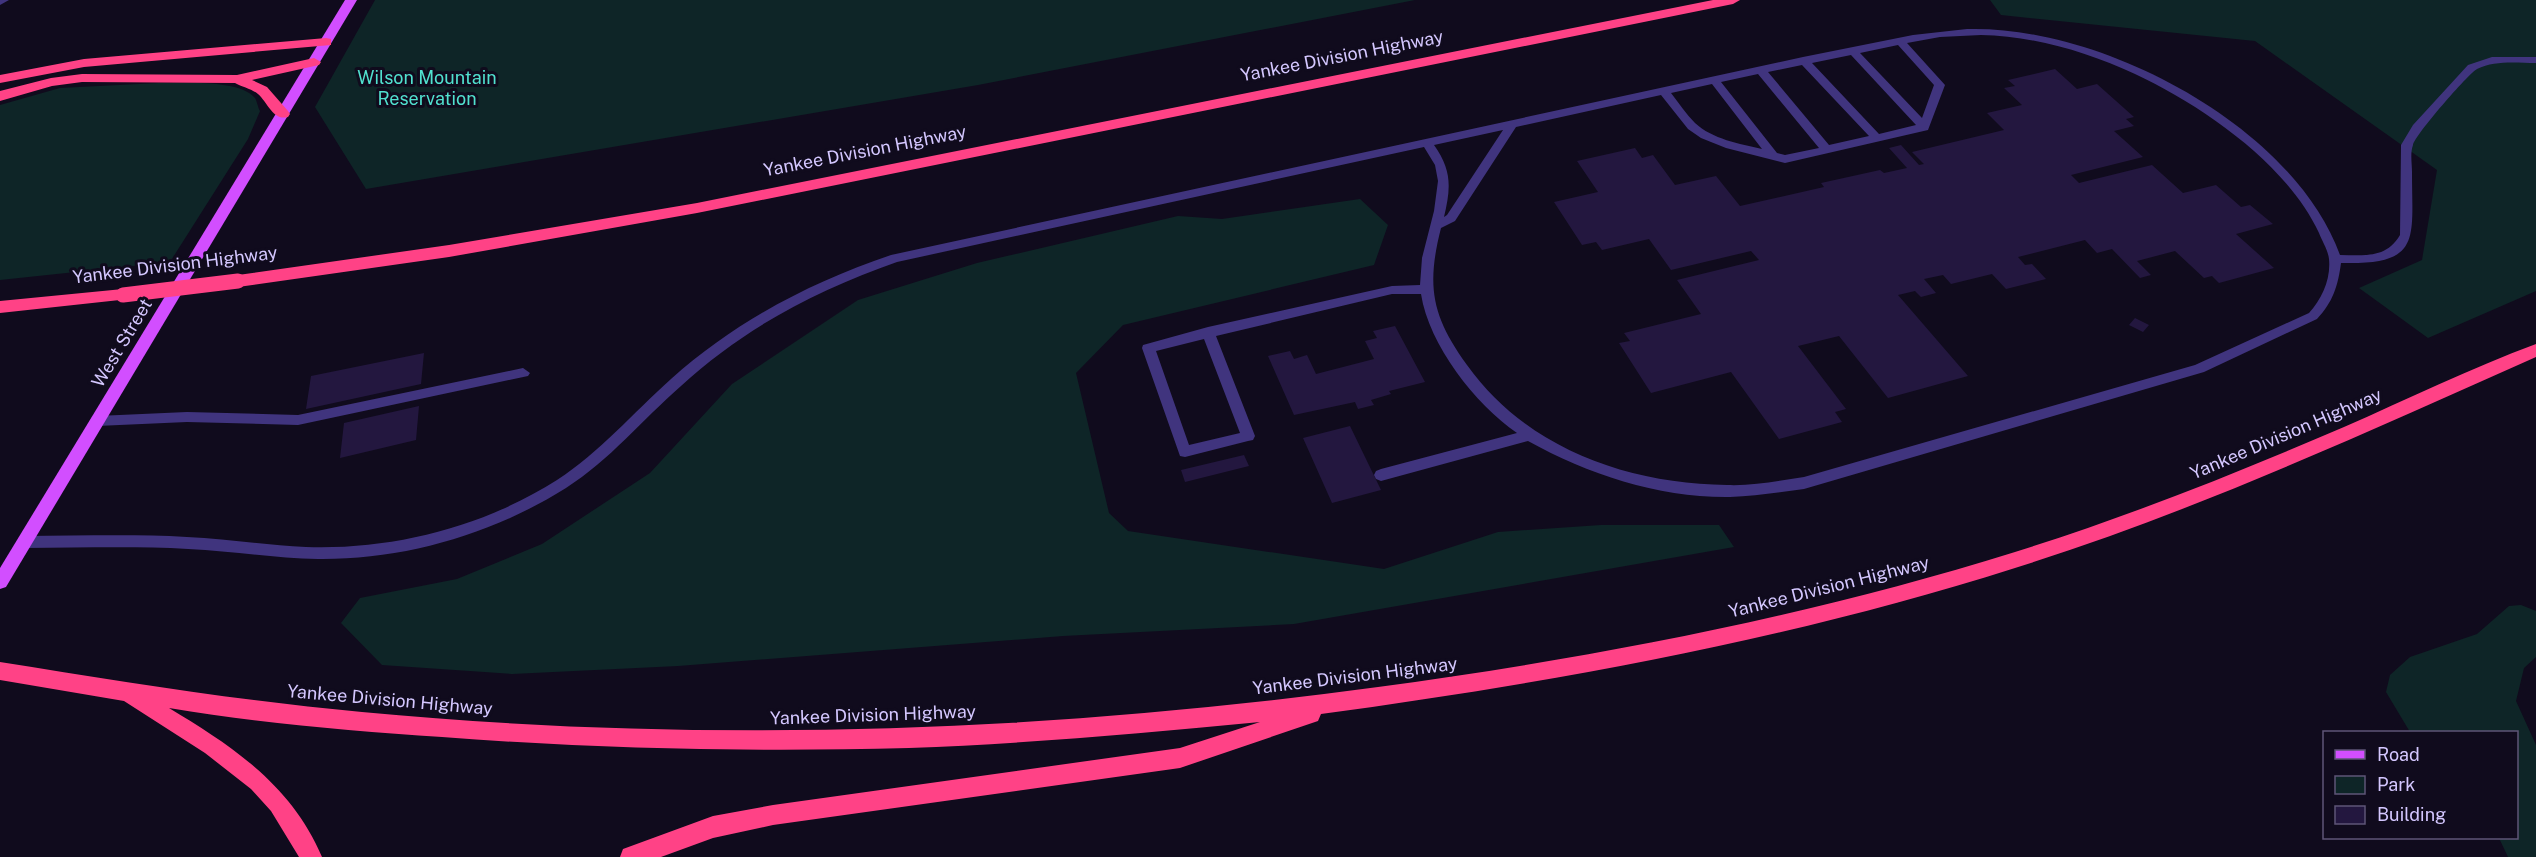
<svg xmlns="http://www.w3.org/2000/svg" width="2536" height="857" font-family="'Public Sans',sans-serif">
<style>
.green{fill:#0e2527}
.building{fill:#23173f}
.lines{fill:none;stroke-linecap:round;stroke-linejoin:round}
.service{fill:#40347e;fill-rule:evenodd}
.minor{fill:#40347e;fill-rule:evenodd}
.primary{fill:#d24eff;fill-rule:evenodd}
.motorway{fill:#ff4286;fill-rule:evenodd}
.motorway-bridge{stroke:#ff4286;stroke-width:15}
.labels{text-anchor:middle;stroke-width:6;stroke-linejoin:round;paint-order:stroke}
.street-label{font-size:18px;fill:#d4c7ff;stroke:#100b1d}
.park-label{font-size:18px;fill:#51e1cf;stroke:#100b1d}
</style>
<rect width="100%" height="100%" fill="#100b1d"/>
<path class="green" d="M375,0H1415L978,85L366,189L315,107Z
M1990,0H2536V291L2428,338L2359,288L2422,260L2437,170L2255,41L2001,15Z
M159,83C181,83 240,79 255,98C257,101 258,108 260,111L248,139L170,262L0,280V105L60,88Z
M1360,199L1388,225L1374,265L1123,325L1076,373L1109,513L1128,531L1384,569L1498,532L1601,525H1719L1734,547L1294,624L1063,636L678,666L512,674L382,665L341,623L360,598L457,579L542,544L650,473L732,384L858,300L977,263L1178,216L1222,219Z
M2521,605L2536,611V657L2524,668L2516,701L2536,745V857H2508L2499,838H2516V732H2410L2386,692L2390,675L2410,657L2477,634L2509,606Z"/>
<path class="building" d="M2055,69L2077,89L2097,84L2134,117L2126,119L2134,126L2114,131L2143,157L2071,175L2079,183L2152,165L2183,193L2216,185L2241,207L2250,205L2273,224L2236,234L2274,268L2219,283L2212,276L2204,278L2175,251L2137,261L2151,275L2140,278L2112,249L2097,253L2085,240L2018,257L2025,265L2032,264L2046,279L2006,289L1992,274L1951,284L1943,275L1924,279L1936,293L1921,297L1915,291L1898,295L1968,376L1888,398L1839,336L1798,346L1846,409L1835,412L1842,422L1779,439L1731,372L1651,393L1619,343L1630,341L1624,333L1701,314L1677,280L1759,260L1751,251L1671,270L1649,239L1602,250L1596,242L1582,245L1554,202L1598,192L1577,161L1635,148L1642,158L1653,155L1675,185L1716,176L1740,206L1824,187L1821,183L1880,170L1884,173L1907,168L1889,148L1901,145L1919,165L1924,164L1912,152L2004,130L1987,113L2022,105L2004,88L2015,86L2008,80Z
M2135,318L2149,325L2143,332L2129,325Z
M1395,326L1425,382L1389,391L1391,394L1371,400L1374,405L1358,409L1355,402L1294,415L1268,356L1290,351L1294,359L1307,355L1316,374L1374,359L1365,341L1377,338L1373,331Z
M424,353L421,384L306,409L311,376Z
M419,406L416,440L340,458L344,423Z
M1350,426L1381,490L1332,503L1303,438Z
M1244,455L1249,466L1185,482L1181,470Z"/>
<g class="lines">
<path class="service" d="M1967,29C2100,25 2293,125 2340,255C2364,255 2386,259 2400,235L2401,145L2413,125L2468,65L2492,57H2536V63C2517,63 2495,60 2477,69C2468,74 2415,135 2413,145C2410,153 2412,164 2412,172C2412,240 2422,265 2341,263C2338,286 2333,302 2317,319L2204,372L1804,489C1780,492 1755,496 1730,497C1660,498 1589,475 1528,441L1381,481L1376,479L1374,475L1376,471L1381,469L1517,433C1475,404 1429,345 1421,294H1392L1216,336L1255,436L1253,440L1248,441L1185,457L1180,456L1142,348L1143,345L1208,327L1392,286L1420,285L1422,258L1434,211L1438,181L1435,165L1424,147L897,262C817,290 744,328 681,386C642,420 610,460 566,488C493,534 404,560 318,559C275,558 232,551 188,549C134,546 79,548 24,548L19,546L17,542L19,538L24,536C78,536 133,534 187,537C227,539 266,545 306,547C393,550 483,527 557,480C600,452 633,413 671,379C736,321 809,283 891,255L1803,57L1913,35ZM1981,35C2034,36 2087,52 2135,74C2203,106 2287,164 2319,233C2322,241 2328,250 2329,259C2331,279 2322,299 2309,313L2195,365L1804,477C1778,481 1753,486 1727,485C1627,484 1526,448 1467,365C1432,316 1426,287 1441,228L1455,221L1516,127L1661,95L1688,129L1701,138L1726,148L1785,163L1928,130L1945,85L1907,43L1940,37ZM1898,45L1934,85L1922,118L1860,53ZM1851,55L1916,125L1879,134L1812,63ZM1802,65L1869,136L1829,145L1768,72ZM1758,74L1819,148L1785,155L1777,153L1721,82ZM1712,84L1762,149C1740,144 1712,139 1695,123C1686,114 1679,103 1671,93ZM1503,130L1447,215L1444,217C1451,188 1452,170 1434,145ZM1204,339L1240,433L1189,445L1156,351Z
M523,368L530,373L528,376L298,425L187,422L97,426L92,425L90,421L92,417L97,416L187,412L298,415Z"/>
<path class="minor" d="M0,0H9L0,5Z"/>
<path class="primary" d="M345,0H357L6,587L0,589V568Z"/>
<path class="motorway" d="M1713,0H1740L1733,4L697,213L449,257L238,287L230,281L238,275L449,245L697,203Z
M326,38L331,39V45L84,67L0,83V75L84,59Z
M314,58L321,62L319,65L252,80L267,87L288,111L290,114L288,117C273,121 268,103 258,94C252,89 242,87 235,83L82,82L52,86L0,101V91L51,78L82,74L237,75Z
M123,289L131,295L129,299L0,313V301Z
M2536,344V357C2365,433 2194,512 2015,568C1789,640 1556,682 1321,714L1318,721L1180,768L773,825L713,838L661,857H620L623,849L713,816L773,805L1180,748L1260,722C1143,733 1026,744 909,748C753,752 598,749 442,737C352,731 259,723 169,708C234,747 292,786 322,857H299L271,811L251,789L205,753L124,701L0,680V662C120,681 240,701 362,712C700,744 1041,733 1378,687C1593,658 1807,617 2015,552C2127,517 2237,473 2344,427C2408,399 2471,368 2536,344Z"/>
<path class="motorway-bridge" d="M123,295L238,281"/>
</g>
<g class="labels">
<g class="street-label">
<text transform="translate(1342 56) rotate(-11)" y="6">Yankee Division Highway</text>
<text transform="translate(865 151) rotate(-11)" y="6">Yankee Division Highway</text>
<text transform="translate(175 265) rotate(-7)" y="6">Yankee Division Highway</text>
<text transform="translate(122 343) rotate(-59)" y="6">West Street</text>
<text transform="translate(2286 434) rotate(-23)" y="6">Yankee Division Highway</text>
<text transform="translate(1829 587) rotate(-14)" y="6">Yankee Division Highway</text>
<text transform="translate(1355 676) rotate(-7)" y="6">Yankee Division Highway</text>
<text transform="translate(390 700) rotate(5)" y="6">Yankee Division Highway</text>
<text transform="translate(873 715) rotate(-2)" y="6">Yankee Division Highway</text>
</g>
<g class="park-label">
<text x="427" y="84">Wilson Mountain<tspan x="427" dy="21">Reservation</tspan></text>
</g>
</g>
<rect x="2323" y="731" width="195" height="108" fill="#100b1d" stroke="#5e5677" stroke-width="1.5"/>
<rect x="2335" y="750" width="30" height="9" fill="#d24eff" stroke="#5e5677" stroke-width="1.5"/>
<text x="2377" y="761" font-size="18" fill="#d4c7ff">Road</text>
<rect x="2335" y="776" width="30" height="18" fill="#0e2527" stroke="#5e5677" stroke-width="1.5"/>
<text x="2377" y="791" font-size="18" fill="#d4c7ff">Park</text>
<rect x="2335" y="806" width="30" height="18" fill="#23173f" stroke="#5e5677" stroke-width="1.5"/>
<text x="2377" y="821" font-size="18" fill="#d4c7ff">Building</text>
</svg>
